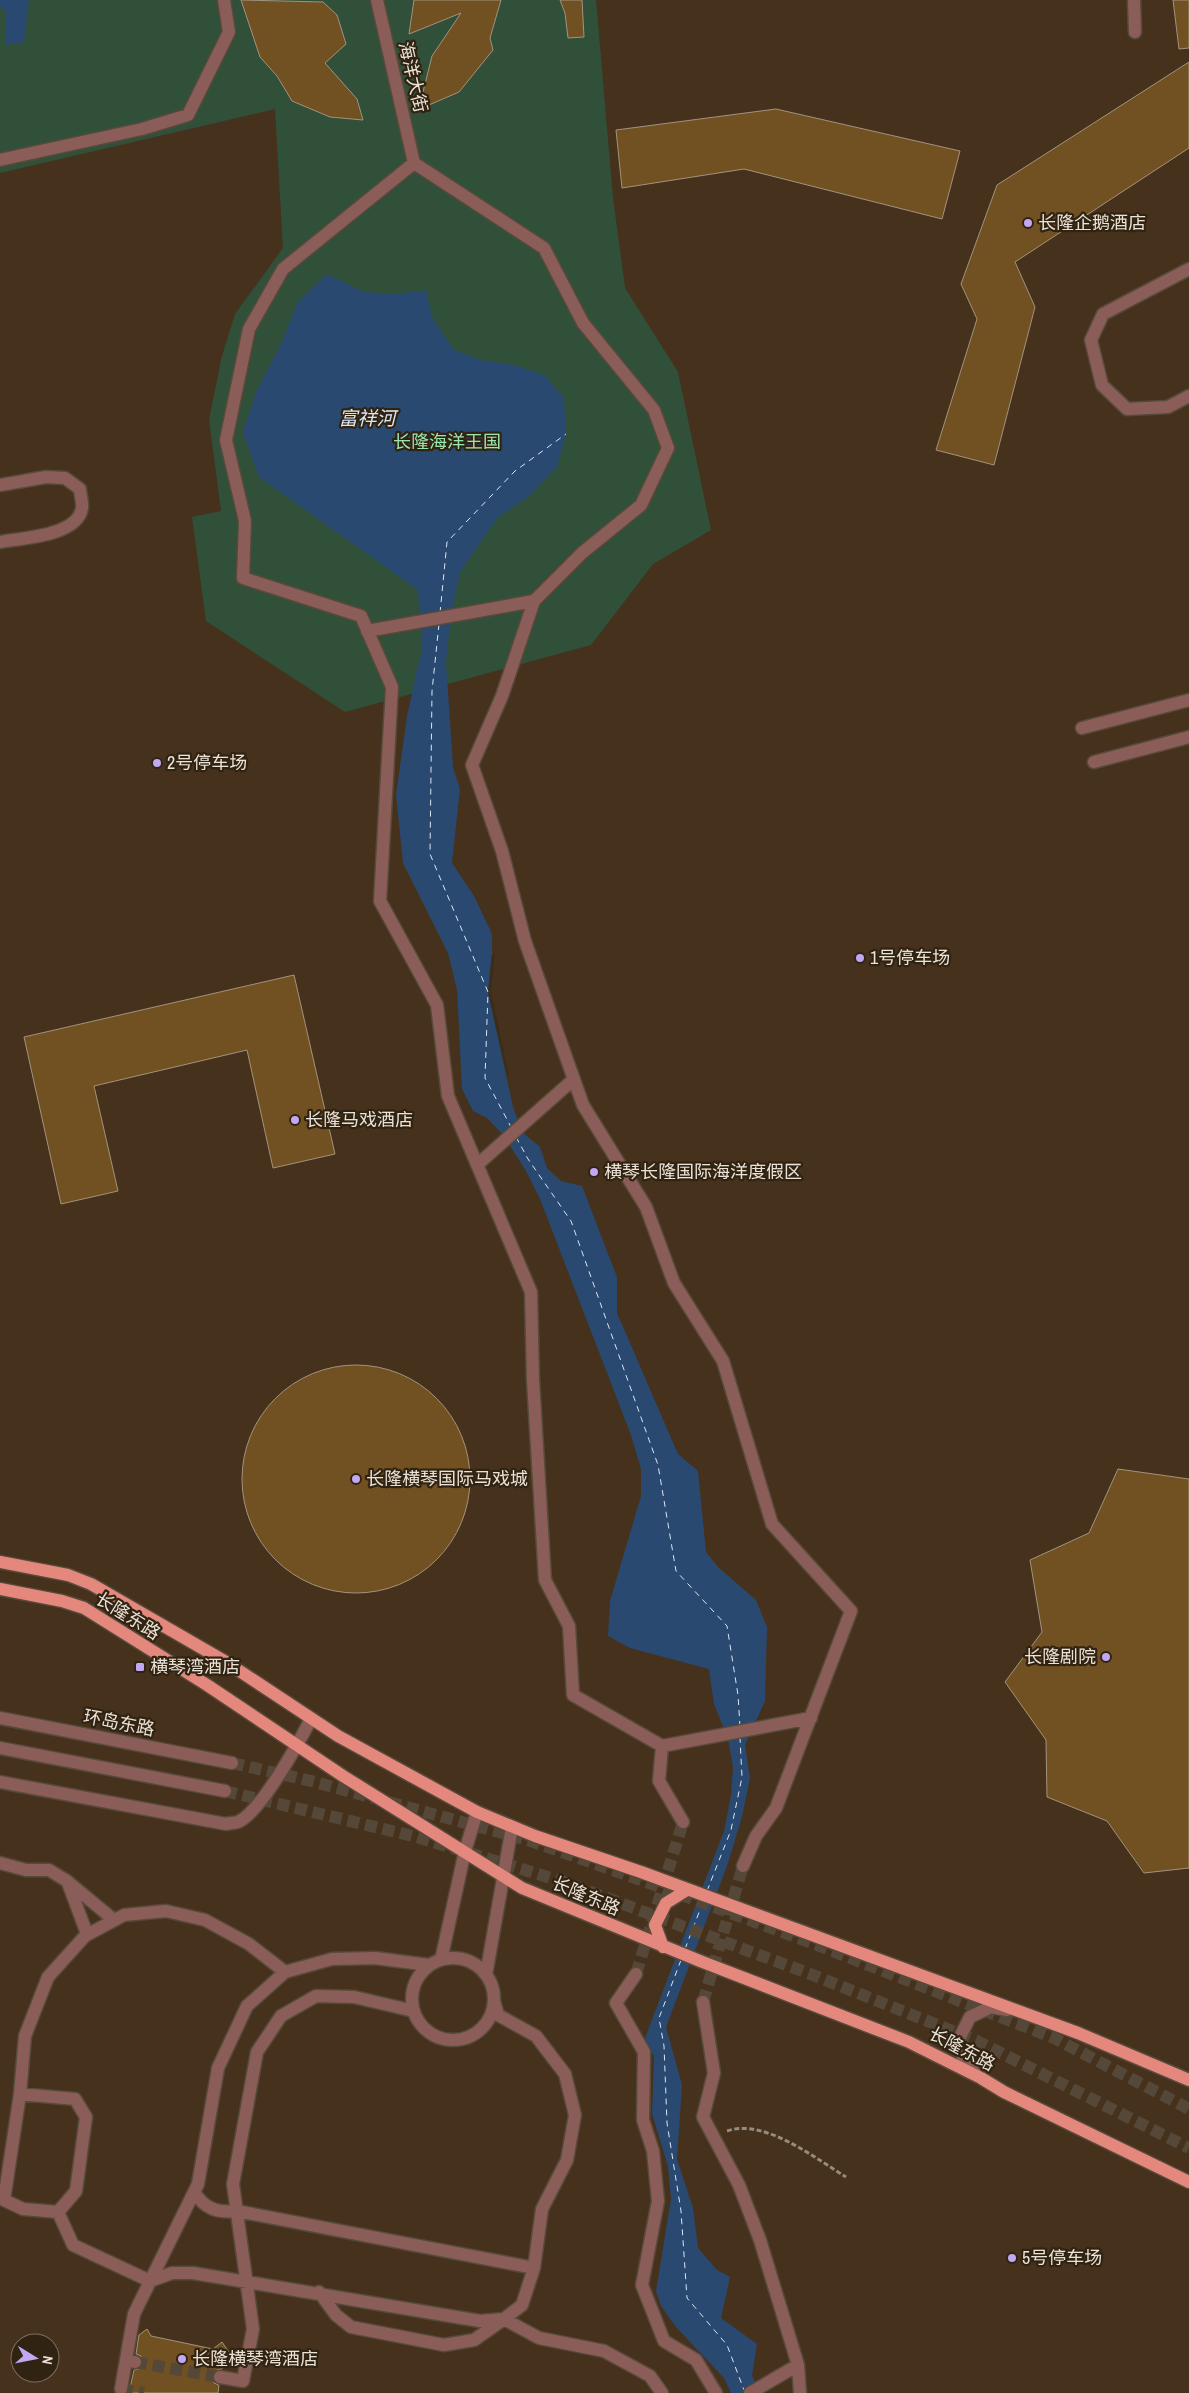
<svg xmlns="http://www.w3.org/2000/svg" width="1189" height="2393" font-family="'Archivo Narrow','Noto Sans SC',sans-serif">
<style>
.built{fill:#46321c;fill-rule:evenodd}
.green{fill:#31503a}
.water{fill:#294970}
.pier{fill:#3b2d1c}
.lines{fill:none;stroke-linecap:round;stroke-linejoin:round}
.ferry{stroke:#dbe6f3;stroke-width:1;stroke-dasharray:6 5;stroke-linecap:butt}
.building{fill:#715122;stroke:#a2937e}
.minor-tunnel{stroke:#554838;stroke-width:12;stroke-dasharray:12 6;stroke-linecap:butt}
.minor-casing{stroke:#574a3a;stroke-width:15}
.major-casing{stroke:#574a3a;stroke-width:15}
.path{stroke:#978b7d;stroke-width:3;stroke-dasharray:5 2.5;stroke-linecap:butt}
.minor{stroke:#8b5d58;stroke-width:12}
.major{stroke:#e4877d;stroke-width:12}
.poi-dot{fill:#c1a8f3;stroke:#312312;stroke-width:2}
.labels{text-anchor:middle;stroke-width:4.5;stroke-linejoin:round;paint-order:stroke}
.street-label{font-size:18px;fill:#ebe2d7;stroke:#312312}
.poi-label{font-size:18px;fill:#ebe2d7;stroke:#312312;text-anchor:start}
.park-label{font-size:18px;fill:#9ae5af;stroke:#312312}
.water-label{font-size:19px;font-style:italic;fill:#dbe6f3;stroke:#312312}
</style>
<rect width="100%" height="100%" fill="#3b2d1c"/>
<path class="built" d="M0,0H1189V2393H0ZM20,2343H50V2373H20Z"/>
<path class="green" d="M0,0H596L613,198L625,288L678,372L711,530L653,564L591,645L345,712L206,621L192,517L221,511L209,419L222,356L235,314L283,248L275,109L0,173Z"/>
<path class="water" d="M0,0H29L24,42L5,45L6,10L0,7Z
M327,274L364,292L397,294L426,290L432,317L453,349L480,360L514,365L544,375L564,398L566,434L557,467L528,497L497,518L460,572L451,613L446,662L453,767L460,789L452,863L474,896L492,934V954L488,992L513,1107L522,1132L540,1147L547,1168L561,1181L582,1186L617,1277V1313L678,1454L698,1471L706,1552L718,1567L756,1600L767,1627L765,1701L745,1745L750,1778L742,1817L727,1866L666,2027L682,2085L677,2159L693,2208L698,2248L717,2270L730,2277L721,2318L757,2344L752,2375L760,2393H731L724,2378L676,2327L661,2306L656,2291L671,2199L668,2166L652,2114L654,2057L645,2038L724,1831L731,1795L733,1767L728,1739L714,1704L709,1669L630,1648L608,1636L610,1601L641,1496V1469L631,1435L540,1199L526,1171L503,1135L487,1118L473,1111L462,1089L457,990L448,953L403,863L396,795L407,716L422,648L418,590L259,477L243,432L256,392L281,344L298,302Z"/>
<path class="pier" d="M495,953L491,992L509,1075L507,1076L488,992L492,954Z"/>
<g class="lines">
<path class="ferry" d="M440,613L447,542L515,471L566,434
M439,624L432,691L430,854L488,992L485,1078L511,1127
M516,1137L528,1159L571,1221L658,1465L676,1571L727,1626L738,1695L740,1727
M707,1891L731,1830L742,1777L740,1738
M685,1949L703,1902
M681,1960L659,2018L664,2046L667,2123L681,2211L687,2298L727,2345L744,2390"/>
</g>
<path class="building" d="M241,0L323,2L337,15L346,44L325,63L357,99L363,120L330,117L292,101L277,76L260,57Z
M414,0H501L490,38L493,50L459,92L422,108V96L432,56L461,13L409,34Z
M560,0H582L584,37L568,38L565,13Z
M1173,0H1189V48L1179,49Z
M1189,62V148L1015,262L1035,307L994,465L936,450L977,319L961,284L997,185Z
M776,109L960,151L942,219L744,169L622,188L616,130Z
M294,975L335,1154L273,1168L247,1050L94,1086L118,1191L61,1204L24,1037Z
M242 1479a114 114 0 1 1 228 0a114 114 0 1 1-228 0Z
M1118,1469L1189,1479V1868L1144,1873L1107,1821L1047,1797L1046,1740L1005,1682L1042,1632L1030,1560L1089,1533Z
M147,2329L151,2336L213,2349L222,2342L232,2357L223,2364L222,2369L217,2370L212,2375L214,2383L219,2385L218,2393H129L134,2370L141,2368L143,2363L141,2356L136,2354L139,2335Z"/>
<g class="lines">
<path class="minor-tunnel" d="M232,1763L311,1781L528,1840L652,1884L820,1946L1054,2038L1189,2109
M225,1791L417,1837L564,1882L813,1975L977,2041L1189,2148
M636,1974L683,1822
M703,2002L743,1866
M135,2362L220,2377
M121,2389L144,2393"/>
<defs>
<path id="minor" d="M377,0L414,163
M1134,0L1135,32
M0,160L142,129L188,115L229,32L224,0
M414,163L544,248L583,323L654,410L668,448L641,505L582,553L534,601L502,696L472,765L502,851L525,941L583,1105L646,1207L674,1283L723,1361L772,1524L851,1611L776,1808L756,1836L743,1866
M414,163L283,269L249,329L226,440L245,521L243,578L361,616L392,687L380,901L437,1005L448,1096L531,1292L533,1380L545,1580L569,1626L573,1695L662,1746L659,1781L683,1822
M1189,269L1103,314L1091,340L1102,385L1127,409L1168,407L1189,396
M0,485L46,477L65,478L80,489C80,494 83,503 82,508C78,536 22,538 0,542
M367,631L534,601
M1082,728L1189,700
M1094,762L1189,737
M477,1165L574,1079
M0,1718L232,1763
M662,1746L811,1718
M0,1748L225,1791
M0,1782L226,1824C230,1823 235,1823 238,1822C261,1812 299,1742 311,1719
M0,1863L26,1870H49L67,1881L114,1920
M68,1883L87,1934
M412 1999a41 41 0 1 1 82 0a41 41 0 1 1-82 0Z
M441,1960L465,1851L477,1812
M636,1974L616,2003L644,2052L643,2120L653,2151L658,2201L642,2285L664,2341L696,2360L716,2393
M486,1975L512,1827
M703,2002L714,2073L703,2117L739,2185L760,2240L798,2365L800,2393
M976,2074L964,2062L959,2039L970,2017L991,2007L1007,2010
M20,2094L75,2099L86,2117L76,2191L58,2212L23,2209L4,2200L20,2094L25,2036L48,1977L85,1936L124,1915L166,1911L205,1920L249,1944L285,1972
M194,2192C205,2209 217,2213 237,2211L534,2268
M58,2212L73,2245L150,2281L172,2273H193L480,2321L504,2319L522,2305L534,2268L542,2209L567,2160L575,2115L565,2074L536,2036L498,2015L494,2001
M319,2292L336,2315L351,2327L444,2345L474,2340L504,2319L539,2338L604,2351L650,2376L662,2393
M135,2362L126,2360L134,2314L198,2184L218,2068L247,2006L285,1972L332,1959L375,1958L429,1965
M220,2377L243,2381L253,2329L233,2184L257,2052L281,2016L316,1996L354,1997L414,2011
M121,2389L126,2360
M750,2393L798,2365"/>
<path id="major" d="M0,1562L68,1575L91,1584L226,1662L338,1736L477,1812L535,1836L641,1872L1078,2033L1189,2080
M0,1589L62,1601L84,1608L207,1685L343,1776L522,1888L700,1961L909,2042L981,2078L1004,2092L1189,2182
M663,1947L655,1925L666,1903L687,1890"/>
</defs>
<use href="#minor" class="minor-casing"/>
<use href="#major" class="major-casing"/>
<path class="path" d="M727,2131C764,2118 815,2158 846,2177"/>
<use href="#minor" class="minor"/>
<use href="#major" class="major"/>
</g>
<g class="poi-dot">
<circle cx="1028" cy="223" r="5"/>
<circle cx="157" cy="763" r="5"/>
<circle cx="860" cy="958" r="5"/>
<circle cx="295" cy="1120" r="5"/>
<circle cx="594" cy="1172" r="5"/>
<circle cx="356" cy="1479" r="5"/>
<circle cx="1106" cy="1657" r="5"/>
<rect x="135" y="1662" width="10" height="10" rx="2.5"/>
<circle cx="1012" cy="2258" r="5"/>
<circle cx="182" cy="2359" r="5"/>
</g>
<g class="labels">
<g class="street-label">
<text transform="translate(413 77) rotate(77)" y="6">海洋大街</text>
<text transform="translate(128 1616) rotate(32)" y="6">长隆东路</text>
<text transform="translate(119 1723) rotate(11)" y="6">环岛东路</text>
<text transform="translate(586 1896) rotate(23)" y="6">长隆东路</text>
<text transform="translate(962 2049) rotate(28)" y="6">长隆东路</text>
</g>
<g class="poi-label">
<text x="1038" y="229">长隆企鹅酒店</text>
<text x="167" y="769">2号停车场</text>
<text x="870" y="964">1号停车场</text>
<text x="305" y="1126">长隆马戏酒店</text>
<text x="604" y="1178">横琴长隆国际海洋度假区</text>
<text x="366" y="1485">长隆横琴国际马戏城</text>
<text x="1096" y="1663" text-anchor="end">长隆剧院</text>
<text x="150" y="1673">横琴湾酒店</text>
<text x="1022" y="2264">5号停车场</text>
<text x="192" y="2365">长隆横琴湾酒店</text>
</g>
<g class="park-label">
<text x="447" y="448">长隆海洋王国</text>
</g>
<g class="water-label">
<text x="367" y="425">富祥河</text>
</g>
</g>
<g transform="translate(35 2358) rotate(100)"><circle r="24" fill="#312312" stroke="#7b6f61"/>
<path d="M0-4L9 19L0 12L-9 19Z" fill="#c1a8f3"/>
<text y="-8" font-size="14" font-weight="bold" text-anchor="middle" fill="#ebe2d7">N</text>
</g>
</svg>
